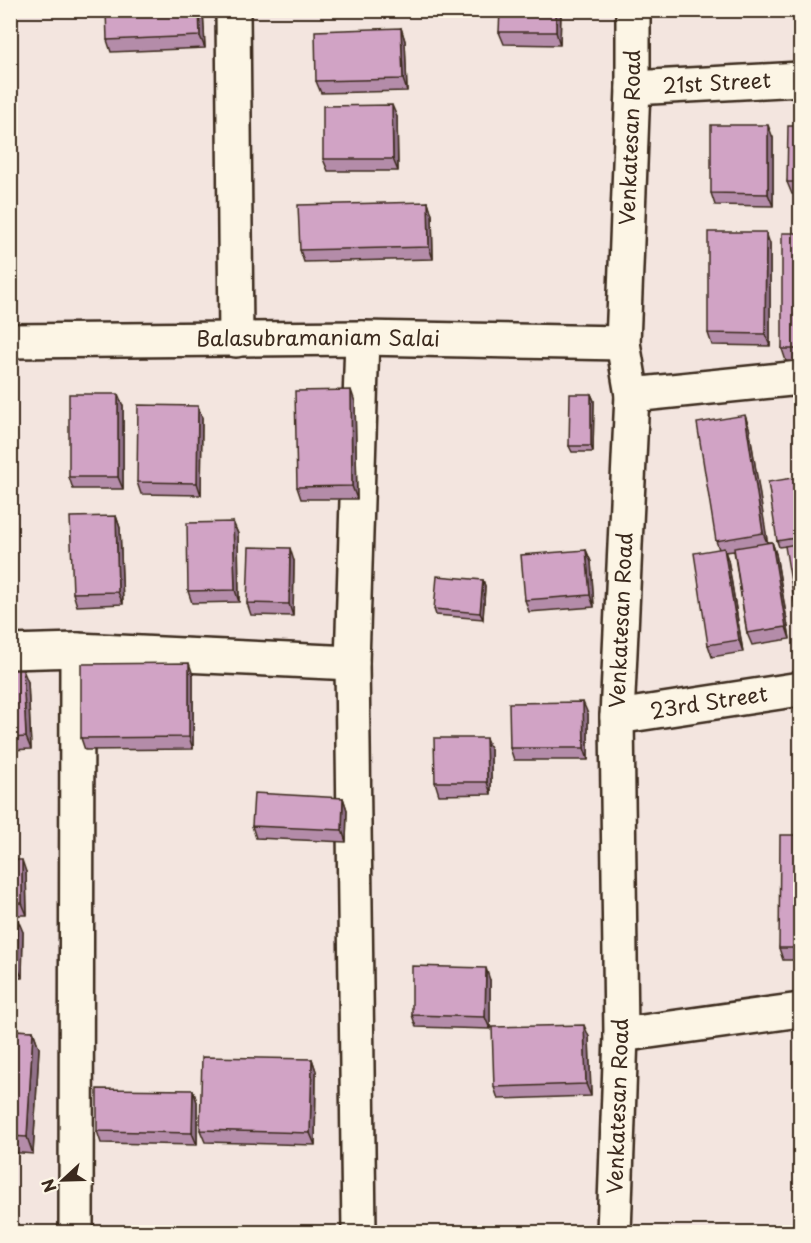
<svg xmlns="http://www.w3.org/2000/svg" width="811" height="1243" font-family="'Playpen Sans',sans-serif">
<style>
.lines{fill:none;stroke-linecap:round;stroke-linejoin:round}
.minor-casing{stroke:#3b2a1e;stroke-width:38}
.minor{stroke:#fcf5e5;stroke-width:33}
.wall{fill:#b48ca9;stroke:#3b2a1e;stroke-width:1.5}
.shaded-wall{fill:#92728a;stroke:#3b2a1e;stroke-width:1.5}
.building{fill:#d1a3c5;stroke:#3b2a1e;stroke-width:1.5}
.labels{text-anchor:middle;stroke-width:5;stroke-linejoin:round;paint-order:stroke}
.street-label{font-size:21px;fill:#3b2a1e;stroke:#fcf5e5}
</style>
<rect width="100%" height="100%" fill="#f3e5df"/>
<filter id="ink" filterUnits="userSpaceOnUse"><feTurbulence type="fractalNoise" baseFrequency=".0167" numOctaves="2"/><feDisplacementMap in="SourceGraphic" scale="12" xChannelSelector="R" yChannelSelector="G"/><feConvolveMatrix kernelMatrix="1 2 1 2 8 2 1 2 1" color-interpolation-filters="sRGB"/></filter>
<g filter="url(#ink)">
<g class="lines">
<defs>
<g id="minor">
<path d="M233,10L236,340"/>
<path id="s1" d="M633,88L800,79"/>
<path id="s2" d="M10,341L362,338L623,343"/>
<path d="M632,395L800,378"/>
<path d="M10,652L77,650L352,663"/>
<path id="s3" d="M617,717L800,689"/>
<path d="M621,1035L800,1010"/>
<path d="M76,1232L77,650"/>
<path d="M359,1232L352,663L362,338"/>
<path id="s4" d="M614,1232L621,1035L617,717L632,395L623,343L633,88V10"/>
</g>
</defs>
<use href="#minor" class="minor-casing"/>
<use href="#minor" class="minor"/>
</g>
<path class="wall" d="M203,10L205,48L111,52L107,40Z
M561,10L560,45L504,44L499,32Z
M401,28L405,41L407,91L321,93L316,81Z
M397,117L398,171H328L323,159Z
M801,126V194H792L787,182Z
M773,138V206L715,205L711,193Z
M428,202L432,215L433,259L304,262L300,250Z
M801,233V361H786L782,349Z
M770,244V346L712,345L708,333Z
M591,394L594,401L593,452H572L569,446Z
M355,402L357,499H301L297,487Z
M123,406V489H73L69,477Z
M202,418L201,495L141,494L137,482Z
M749,427L767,542H772L776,554L790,639L752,645L747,633L734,551L725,552L728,560L743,652L712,657L708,645L719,549L716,541Z
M798,477L801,485V634L799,629L786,546L779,547L777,541Z
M116,516L120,528L123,604L77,606L73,593Z
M233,522L238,534L239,602L192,603L188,591Z
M586,550L591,562L594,607L529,612L525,600Z
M294,561L293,616L251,615L247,603Z
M483,580L485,586L483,619L436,615L434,609Z
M10,670L28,682L31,749L10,750Z
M193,675V749L85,750L81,738Z
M588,714V760H514L510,748Z
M491,750V794L439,795L435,782Z
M10,751L14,762L15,804H10Z
M343,798L347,810L346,842L256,838L252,826Z
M801,835V960H783L779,948Z
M10,860L26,872L27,915H10Z
M10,920L23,932L22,978H10Z
M490,980V1029L416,1027L412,1015Z
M10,1030L33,1031L39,1048L33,1154L10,1152Z
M589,1037L591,1096L498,1099L494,1087Z
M312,1059L316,1071L315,1145L205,1142L200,1130Z
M193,1090L197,1102V1145L101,1143L97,1131Z"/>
<path class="shaded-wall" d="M199,10H203L205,48L200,36Z
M556,10H561L560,45L556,32Z
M401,28L405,41L407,91L403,79Z
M392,105L397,117L398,171L393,159Z
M768,125L773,138V206L768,194Z
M428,202L432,215L433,259L429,247Z
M766,232L770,244V346L765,334Z
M351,390L355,402L357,499L352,486Z
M118,394L123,406V489L118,477Z
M591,394L594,401L593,452L591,446Z
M10,397L11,399L12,488L10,485Z
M198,406L202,418L201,495L197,483Z
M745,415L749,427L768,545L763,533Z
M116,516L120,528L123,604L118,592Z
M233,522L238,534L239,602L235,590Z
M772,542L776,554L790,639L786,627Z
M290,548L294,561L293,616L289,604Z
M724,548L728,560L743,652L739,640Z
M586,550L591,562L594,607L590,595Z
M483,580L485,586L483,619L480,613Z
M189,663L193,675V749L189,737Z
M23,670L28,682L31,749L26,737Z
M583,702L588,714V760L584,748Z
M486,738L491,750V794L487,782Z
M10,751L14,762L15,804L10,792Z
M343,798L347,810L346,842L342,830Z
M22,860L26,872L27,915L22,903Z
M18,920L23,932L22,978L17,966Z
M486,968L490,980V1029L485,1017Z
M584,1025L589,1037L591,1096L586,1084Z
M33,1031L39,1048L33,1154L27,1137Z
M312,1059L316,1071L315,1145L310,1133Z
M193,1090L197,1102V1145L192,1133Z"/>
<path class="building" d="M106,10H199L200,36L107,40Z
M500,10H556V32H499Z
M401,28L403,79L316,81L315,31Z
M392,105L393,159H323V106Z
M711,125H768V194L711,193Z
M788,126H801V182H787Z
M428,202L429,247L300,250L298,205Z
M708,232H766L765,334L708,333Z
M782,233H801V349H782Z
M351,390L352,486L297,487L295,391Z
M69,394H118V477H69Z
M570,394H591V446H569Z
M138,405L198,406L197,483L137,482Z
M745,415L763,533L716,541L697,423Z
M798,477L801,493V537L777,541L768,482Z
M116,516L118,592L73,593L70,517Z
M233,522L235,590L188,591L187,523Z
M772,542L786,627L747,633L734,548Z
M801,543V629H799L785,546Z
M249,547L290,548L289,604L247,603Z
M724,548L739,640L708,645L694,553Z
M586,550L590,595L525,600L521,555Z
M437,576L483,580L480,613L434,609Z
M189,663V737L81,738V664Z
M10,670H23L26,737L10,738Z
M583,702L584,748H510L509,703Z
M434,738H486L487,782H435Z
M254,793L343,798L342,830L252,826Z
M780,835H801V948H779Z
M10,860H22V903H10Z
M10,920H18L17,966H10Z
M412,966L486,968L485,1017L412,1015Z
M584,1025L586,1084L494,1087L492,1027Z
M10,1030L33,1031L27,1137L10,1136Z
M202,1057L312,1059L310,1133L200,1130Z
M97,1089L193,1090L192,1133L97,1131Z"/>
</g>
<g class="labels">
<g class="street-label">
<text dy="7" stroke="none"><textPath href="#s1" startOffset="84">21st Street</textPath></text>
<text dy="7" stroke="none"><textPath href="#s4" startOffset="1096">Venkatesan Road</textPath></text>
<text dy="7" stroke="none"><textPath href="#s2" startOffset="308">Balasubramaniam Salai</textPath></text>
<text dy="7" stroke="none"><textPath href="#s4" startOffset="612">Venkatesan Road</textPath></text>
<text dy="7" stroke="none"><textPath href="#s3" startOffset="93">23rd Street</textPath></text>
<text dy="7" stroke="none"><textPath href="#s4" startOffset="126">Venkatesan Road</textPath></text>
</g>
</g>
<rect width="811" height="1243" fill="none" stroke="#fcf5e5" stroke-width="36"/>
<rect x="18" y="18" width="775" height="1207" fill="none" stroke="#3b2a1e" stroke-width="2" filter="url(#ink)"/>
<g transform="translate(63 1180) rotate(248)" stroke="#fcf5e5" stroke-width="4.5" paint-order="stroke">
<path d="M0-4.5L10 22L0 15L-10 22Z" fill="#3b2a1e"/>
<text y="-9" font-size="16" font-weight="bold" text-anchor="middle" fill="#3b2a1e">N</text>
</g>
</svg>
